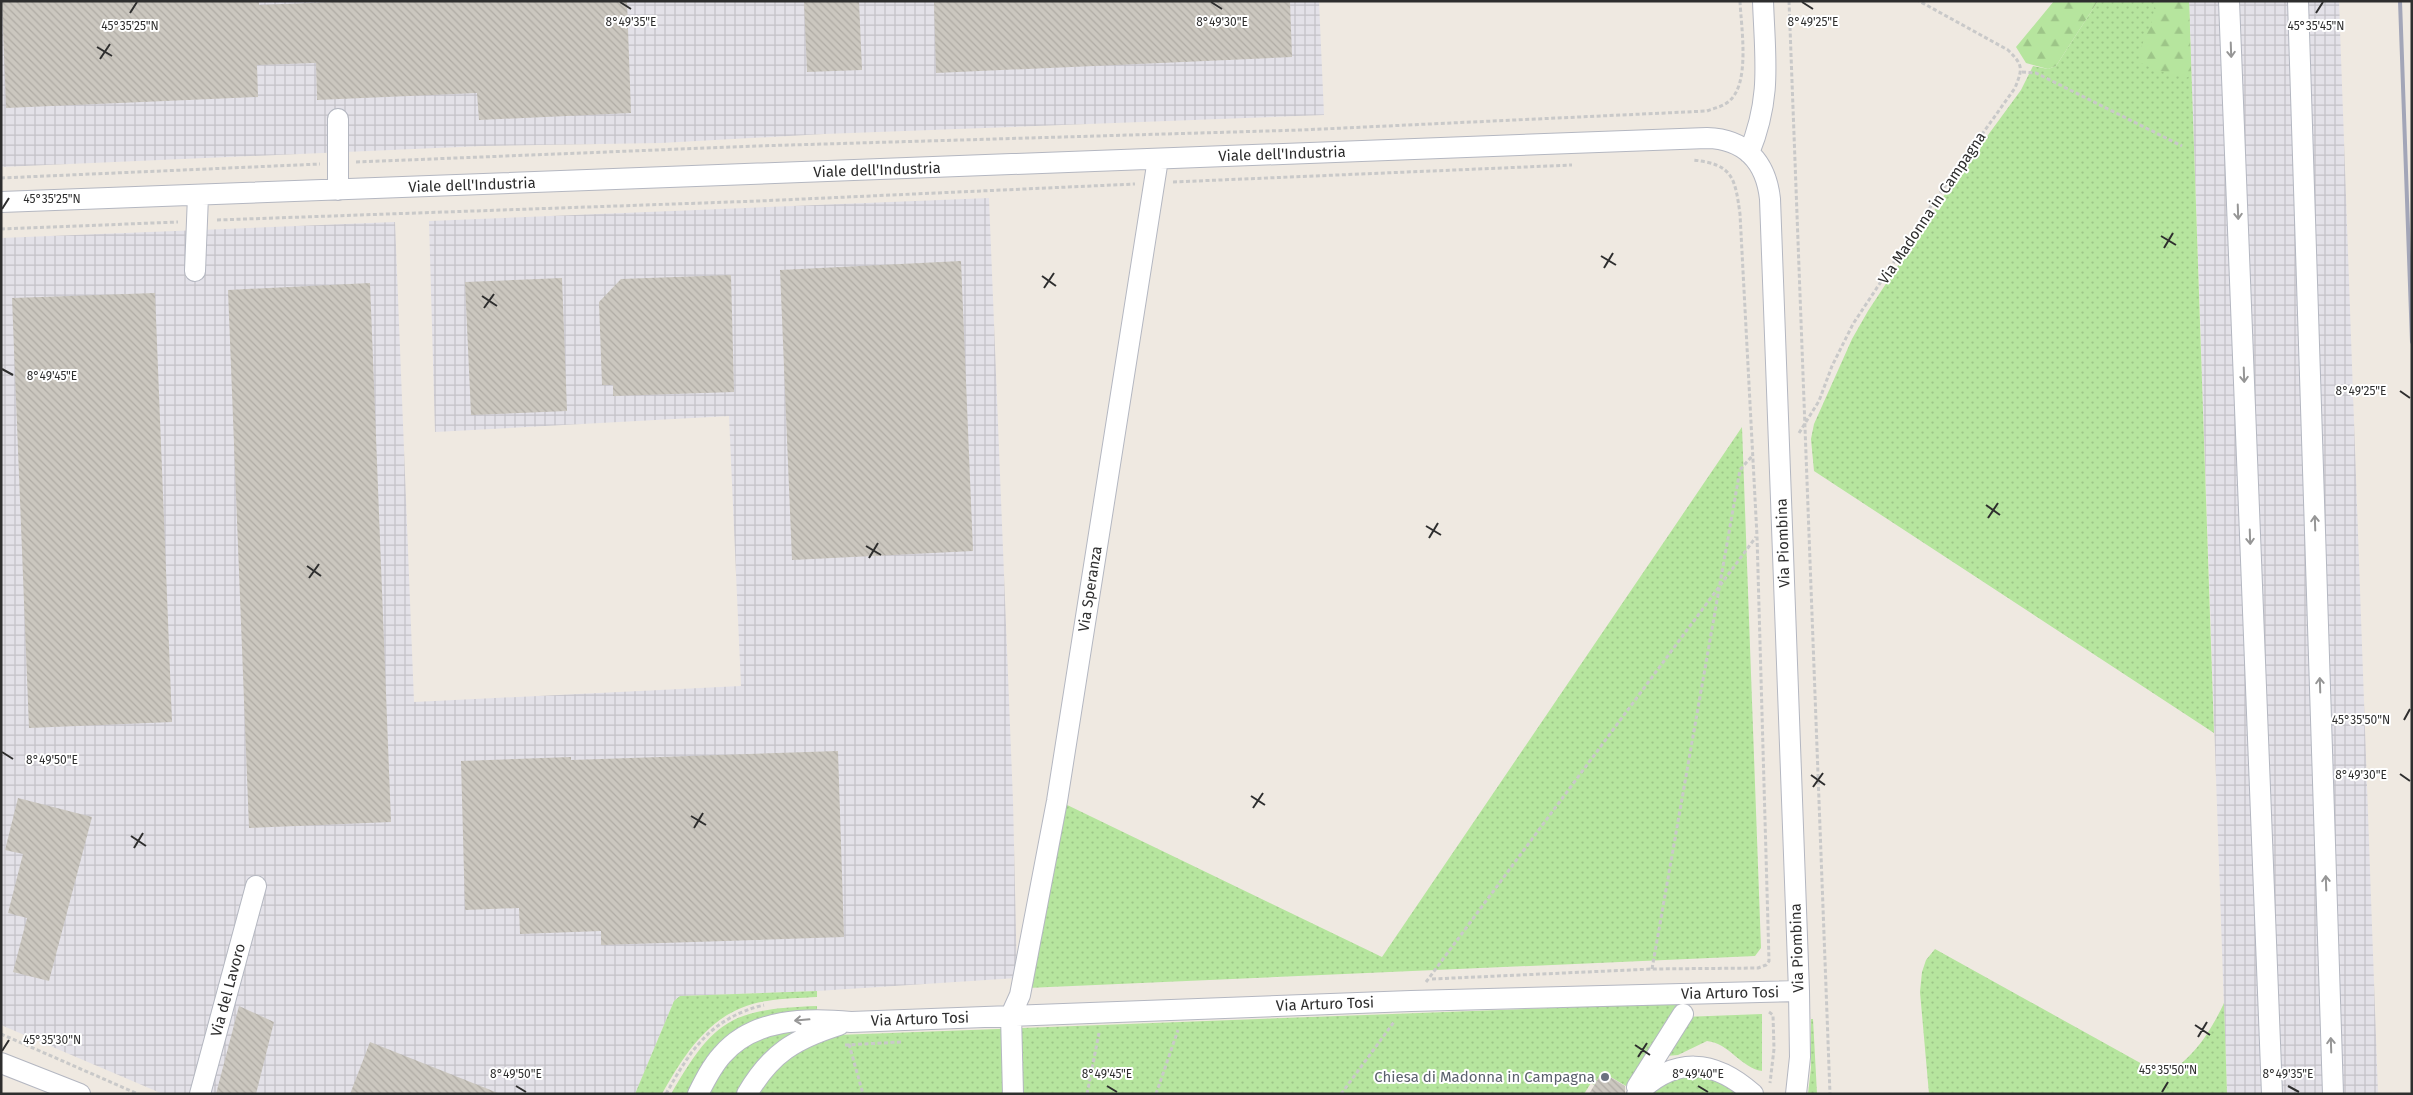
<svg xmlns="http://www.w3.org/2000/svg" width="2413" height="1095" font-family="'Fira Sans',sans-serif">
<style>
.industrial{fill:url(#industrial-grid)}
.grass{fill:url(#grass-dots)}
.forest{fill:url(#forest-firs)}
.building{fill:url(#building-back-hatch)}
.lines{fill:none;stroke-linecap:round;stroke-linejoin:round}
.minor-casing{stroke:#b4b7c1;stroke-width:22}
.path{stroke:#c9c9c9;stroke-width:3;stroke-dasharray:4 2.5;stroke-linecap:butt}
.minor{stroke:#fff;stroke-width:20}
.rail{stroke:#a3a6b8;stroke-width:4}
.oneway{stroke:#969696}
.ticks{fill:none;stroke:#2e2e2e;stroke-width:2}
.worship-dot{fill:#6b7280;stroke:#fff;stroke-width:2}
.labels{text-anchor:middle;stroke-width:4;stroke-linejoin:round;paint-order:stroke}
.street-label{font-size:15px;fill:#2e2e2e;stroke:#fff}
.worship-label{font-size:15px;fill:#5b616d;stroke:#fff;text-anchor:end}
.ticks-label{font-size:12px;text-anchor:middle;fill:#2e2e2e;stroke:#fff;stroke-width:4;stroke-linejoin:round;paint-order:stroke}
</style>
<defs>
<pattern id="industrial-grid" width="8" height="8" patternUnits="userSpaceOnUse" patternTransform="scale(1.25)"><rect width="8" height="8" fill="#e3e1e8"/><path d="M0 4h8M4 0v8" fill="none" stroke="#c3c1c7"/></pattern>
<pattern id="grass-dots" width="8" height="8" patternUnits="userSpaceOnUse" patternTransform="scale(1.25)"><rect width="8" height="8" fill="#b6e59e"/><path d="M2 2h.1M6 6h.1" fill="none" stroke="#9dc588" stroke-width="1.8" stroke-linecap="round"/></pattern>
<pattern id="forest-firs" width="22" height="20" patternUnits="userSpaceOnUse" patternTransform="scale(1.25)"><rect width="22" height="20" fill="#b6e59e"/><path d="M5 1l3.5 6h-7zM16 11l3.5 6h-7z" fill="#9dc588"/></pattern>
<pattern id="building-back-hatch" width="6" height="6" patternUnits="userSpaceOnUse" patternTransform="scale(1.25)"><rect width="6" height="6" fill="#cbc7bf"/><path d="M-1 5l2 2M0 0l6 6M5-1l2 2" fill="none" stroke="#afaba4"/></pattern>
</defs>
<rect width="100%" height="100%" fill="#efe9e1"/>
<path class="industrial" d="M1,1H1319L1324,115L824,134L661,143L482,146L1,167Z
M2189,1H2339L2378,1094H2227Z
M989,198L1013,801L1017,978L817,991L681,996L674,1001L635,1094H163L1,1025V238L395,222L414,702L741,686L729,416L435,432L429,221Z"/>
<path class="grass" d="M2098,1H2189L2214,733L1814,471L1811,439L1814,424L1852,339L1868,311L1947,191L2021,90L2033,66L2048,69L2056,66Z
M1742,427L1761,948L1755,956L1027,988L1061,802L1382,957Z
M1935,949L2162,1075C2191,1063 2211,1031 2224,1003L2227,1094H1929L1920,992L1922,972L1926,960Z
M817,991V997C801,998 783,998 767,1001C714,1008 686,1051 662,1094H635L674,1001L680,996Z
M1681,1003L1626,1086L1602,1072L1594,1085L1591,1083L1584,1094H756C780,1057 798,1050 837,1035Z
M817,1006V1013L777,1017L690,1094H671C714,1019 732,1009 817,1006Z
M1762,1014V1071C1741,1068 1729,1043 1707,1041L1678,1055L1666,1056L1683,1017Z
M1811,1019H1813L1817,1094H1808L1811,1068Z
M797,1028V1033L738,1094H707C720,1071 735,1050 759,1038C771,1033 785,1031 797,1028Z
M1692,1070L1749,1094H1643Z"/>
<path class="forest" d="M2054,1H2098L2056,66L2048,69L2026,63L2016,47Z
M2159,1H2189L2191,75L2186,78L2156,70L2141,63L2139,52L2153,19L2154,8Z"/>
<path class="building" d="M2,1H259V5L357,1H627L631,113L479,120L477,93L317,100L316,63L257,65L258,97L6,108Z
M804,1H859L862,70L807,72Z
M934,1H1290L1292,57L936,73Z
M961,261L973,551L792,560L780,270Z
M731,275L734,392L613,396V385H602L599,302L621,279Z
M562,278L567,411L471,415L465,282Z
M370,283L391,822L249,828L228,290Z
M155,293L172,722L29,728L12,298Z
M838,751L844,937L601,945V931L520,934L519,908L465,910L461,761L571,757V760Z
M18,798L92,817L49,981L13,972L27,918L8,913L23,854L5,850Z
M239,1006L274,1022L256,1094H216Z
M370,1042L498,1093V1094H350Z
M1602,1072L1625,1086V1094H1589Z"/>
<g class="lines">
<defs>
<path id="minor" d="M2229,1L2272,1094
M2298,1L2333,1094
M338,119V190
M1749,153C1772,97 1765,59 1763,1
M1,202L1707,138C1745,139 1766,162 1770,199L1799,991L1800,1057L1796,1094
M195,271L198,196
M1,1063L80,1094
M1637,1087L1683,1014
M200,1094L256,886
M698,1094C705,1080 712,1066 722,1055C754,1018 806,1018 851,1022L1411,1001L1799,991
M747,1094C771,1053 795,1039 839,1025
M1013,1094L1011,1015L1020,995L1057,801L1158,159
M1637,1094C1675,1056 1714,1059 1753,1094"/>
</defs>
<use href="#minor" class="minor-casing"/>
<path class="path" d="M1789,1L1830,1094
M2022,72L2036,73L2182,146
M356,162L756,146L1301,130L1707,111C1714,108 1722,107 1728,102C1751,85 1741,27 1740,1
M1,178L320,164
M1173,182L1572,165
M217,220L759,201L1135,184
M1,229L178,222
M1799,433L1819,401L1832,366L1853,324L1933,203L2015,88C2023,68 2023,65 2008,50L1919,1
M1652,969L1740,470L1752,456
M1432,979L1652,969L1758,968L1766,965L1769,961L1757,536L1740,214C1735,178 1733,164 1693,160
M1426,982L1756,537
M1769,1012L1773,1015L1774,1049L1770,1083
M1,1034L138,1094
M849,1044L863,1094
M845,1045L901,1042
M666,1094C691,1049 711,1018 764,1005
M1087,1094L1099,1033
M1156,1094L1178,1030
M1341,1094L1394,1022"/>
<use href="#minor" class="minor"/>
<path class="rail" d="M2400,1L2412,342"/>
</g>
<defs><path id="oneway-shaft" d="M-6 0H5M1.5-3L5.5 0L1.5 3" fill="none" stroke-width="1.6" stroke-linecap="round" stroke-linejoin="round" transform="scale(1.25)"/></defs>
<g class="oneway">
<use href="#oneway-shaft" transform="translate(2231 50) rotate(88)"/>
<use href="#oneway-shaft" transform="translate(2238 212) rotate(88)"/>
<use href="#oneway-shaft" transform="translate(2244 375) rotate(88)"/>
<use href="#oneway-shaft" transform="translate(2315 523) rotate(-92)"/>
<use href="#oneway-shaft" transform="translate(2250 537) rotate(88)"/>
<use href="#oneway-shaft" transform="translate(2320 685) rotate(-92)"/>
<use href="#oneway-shaft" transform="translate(2326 883) rotate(-92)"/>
<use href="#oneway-shaft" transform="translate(802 1020) rotate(175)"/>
<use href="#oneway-shaft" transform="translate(2331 1045) rotate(-92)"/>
</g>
<path class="ticks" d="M620,2L631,9M1211,2L1222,9M1802,2L1813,9M130,13L137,2M2316,13L2323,2M97,47L112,56M100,59L110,44M2,209L9,198M2161,236L2176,245M2164,248L2173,233M1601,256L1616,265M1604,268L1613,253M1042,276L1056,286M1044,288L1054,273M482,296L497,306M484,308L494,294M2,369L13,375M2400,391L2410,398M1986,505L2000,515M1988,518L1998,503M1426,526L1441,535M1429,538L1438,523M866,546L881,555M869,558L878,543M307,566L321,576M309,578L319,564M2404,720L2410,709M2,752L13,759M2400,774L2410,781M1811,775L1825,785M1813,787L1823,773M1251,796L1265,805M1253,808L1263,793M691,816L706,825M694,828L703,813M131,836L146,846M134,848L143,833M2195,1025L2210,1035M2198,1037L2207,1022M1635,1045L1650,1055M2,1051L9,1040M1638,1057L1647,1043M516,1086L526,1092M1107,1086L1117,1092M1698,1086L1708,1092M2288,1086L2299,1092M2162,1092L2168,1082"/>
<circle class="worship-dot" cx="1605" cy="1077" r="5"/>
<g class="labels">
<g class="street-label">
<text transform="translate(1282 154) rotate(-2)" y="5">Viale dell'Industria</text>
<text transform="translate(877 170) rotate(-2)" y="5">Viale dell'Industria</text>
<text transform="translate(472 185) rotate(-2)" y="5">Viale dell'Industria</text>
<text transform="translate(1932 208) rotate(-56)" y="5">Via Madonna in Campagna</text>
<text transform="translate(1783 543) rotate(-92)" y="5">Via Piombina</text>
<text transform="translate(1090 589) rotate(-81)" y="5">Via Speranza</text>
<text transform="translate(1797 948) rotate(-92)" y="5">Via Piombina</text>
<text transform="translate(228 990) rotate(-75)" y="5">Via del Lavoro</text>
<text transform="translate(1730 993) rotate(-1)" y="5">Via Arturo Tosi</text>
<text transform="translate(1325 1004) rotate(-2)" y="5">Via Arturo Tosi</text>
<text transform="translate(920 1019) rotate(-2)" y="5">Via Arturo Tosi</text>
</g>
<g class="worship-label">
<text x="1595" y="1082">Chiesa di Madonna in Campagna</text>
</g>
</g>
<g class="ticks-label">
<text x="1813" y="26">8°49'25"E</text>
<text x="631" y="26">8°49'35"E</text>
<text x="1222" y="26">8°49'30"E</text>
<text x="130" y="30">45°35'25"N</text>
<text x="2316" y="30">45°35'45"N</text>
<text x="52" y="203">45°35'25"N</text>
<text x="52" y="380">8°49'45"E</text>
<text x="2361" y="395">8°49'25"E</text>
<text x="2361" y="724">45°35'50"N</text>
<text x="52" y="764">8°49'50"E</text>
<text x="2361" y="779">8°49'30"E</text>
<text x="52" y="1044">45°35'30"N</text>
<text x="2168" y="1074">45°35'50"N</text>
<text x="516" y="1078">8°49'50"E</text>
<text x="1107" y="1078">8°49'45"E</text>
<text x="1698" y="1078">8°49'40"E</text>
<text x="2288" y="1078">8°49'35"E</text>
</g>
<rect width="2413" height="1095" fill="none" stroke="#2e2e2e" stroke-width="5"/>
</svg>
